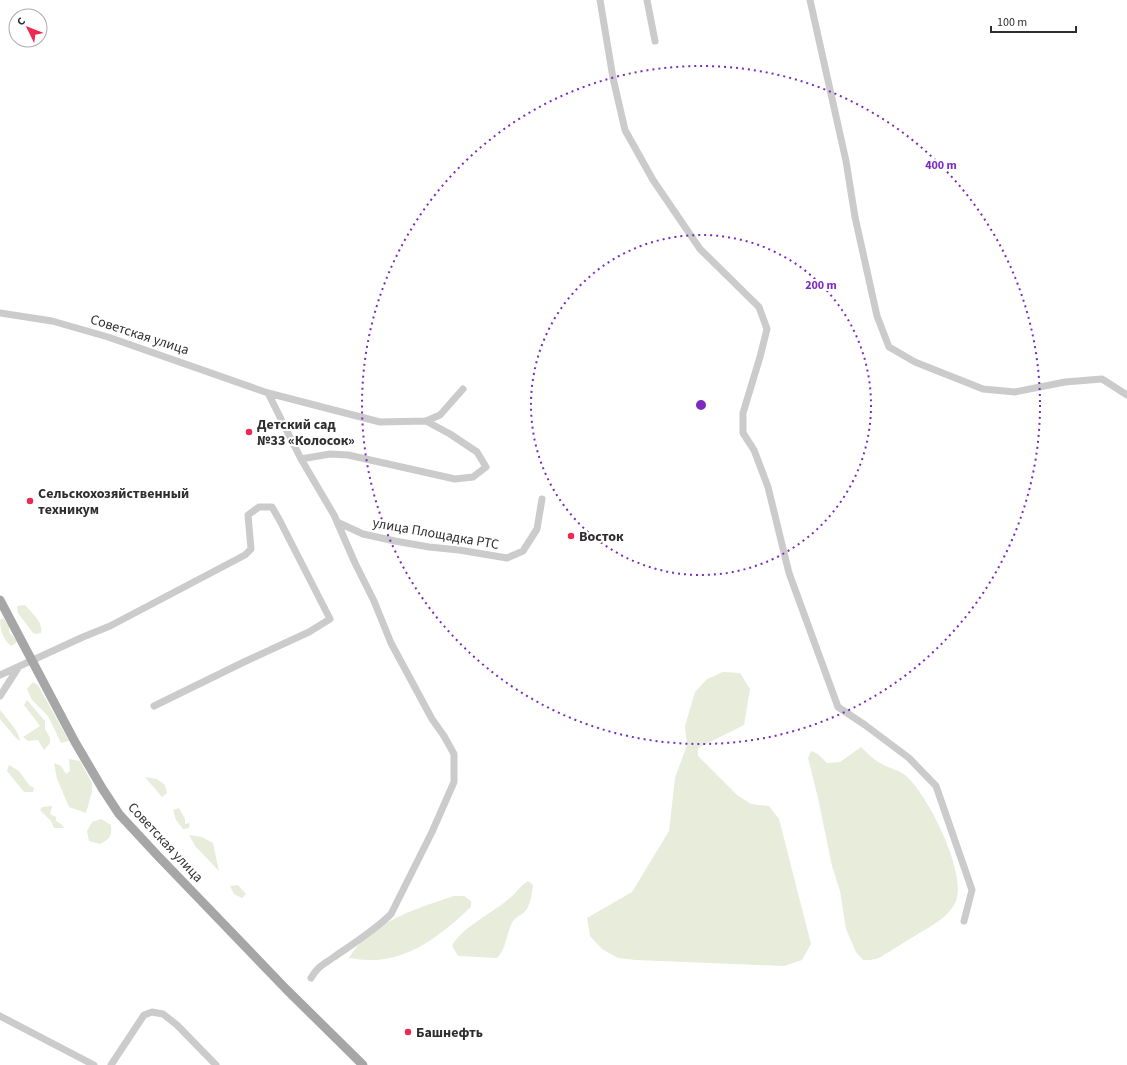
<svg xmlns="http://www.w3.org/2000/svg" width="1127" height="1065" font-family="'Source Sans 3',sans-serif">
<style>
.green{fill:#e7ecdb}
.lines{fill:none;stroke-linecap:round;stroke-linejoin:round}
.minor{stroke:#cbcbcb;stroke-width:7}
.major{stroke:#a6a6a6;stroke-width:9}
.ring{fill:none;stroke:#7b2cbf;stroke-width:2;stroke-dasharray:2 4}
.poi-dot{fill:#ec2953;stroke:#fff;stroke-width:1.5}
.labels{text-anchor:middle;stroke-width:4;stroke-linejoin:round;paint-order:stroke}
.street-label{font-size:14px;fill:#2e2e2e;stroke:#fff}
.poi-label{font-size:14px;font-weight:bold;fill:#2e2e2e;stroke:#fff;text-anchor:start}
.centre{fill:#7b2cbf;stroke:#fff;stroke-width:2}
.ring-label{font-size:12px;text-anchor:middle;font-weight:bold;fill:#7b2cbf;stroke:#fff;stroke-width:4;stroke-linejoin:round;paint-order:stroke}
</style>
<rect width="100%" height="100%" fill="#fff"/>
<path class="green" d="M25,605C32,613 44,623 41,633L36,634L33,633L18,613L17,606Z
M3,618L9,625V632L17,641L15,644L11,646C3,639 0,630 0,620Z
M723,672L740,673L750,689L744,725L698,748V756L737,795L751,804L769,806L779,819L811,944L802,960L784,966L636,960L618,958L602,949L590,936L587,918L632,892L669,831L675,778L687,745L685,726L695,692L707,679Z
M33,682L38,685L69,741L61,743L48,716L32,700L27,689Z
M27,700L45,721V729L50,738V743L44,750L38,740L28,741L23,737L40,726L24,705Z
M0,710C6,718 20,732 20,741L16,738L0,719Z
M861,747C867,753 873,759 880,763C888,768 897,769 905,775C927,793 967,872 956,901C951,914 934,925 923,931C911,938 900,945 889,952C885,954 880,958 876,959C872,960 867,960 863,960L856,952L846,929L840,891L832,866L818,798L808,758L811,751L818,754L827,763L840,762Z
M69,759L80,761L92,783V792L86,813L69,807L57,779L54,763L61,766L66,774L70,771Z
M9,765L19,771L29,785L34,788L33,792H24L7,771Z
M145,777L157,779L165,785L167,793L162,797Z
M52,806L50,814L56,817V821L61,824L64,828H54L51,821L40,810L42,807Z
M179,808L185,819V824L190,823L189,828L183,829L176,820L173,810Z
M101,819L111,825C112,836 110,839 100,844L89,841L87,831L92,822Z
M189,835L202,837L213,843L219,871L196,847Z
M528,881L533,885C532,893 531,901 527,909C524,914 517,916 513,921C506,933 507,948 497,958L458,956L452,946C460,929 490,914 505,902C514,896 519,887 528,881Z
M238,885L246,894L242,898L234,894L230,886Z
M454,896H464L471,901V907C443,933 410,961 370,960C363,960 356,959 349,958C369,923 417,908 454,896Z"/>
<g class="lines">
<path class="minor" d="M600,0L613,78L625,130L653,180L700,249L759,307L767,329L760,357L743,413V433L754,450L768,487L789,573L838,707L865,725L909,758L936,786L972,890L964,921
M647,0L655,41
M810,0L846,161L855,217L877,316L889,347L915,362L983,389L1015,392L1065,382L1102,379L1127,395
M0,313L52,321L108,337L268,393L380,422L426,421L440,415L463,389
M268,393L301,459L334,515L355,563L374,601L391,643L432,719L444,736L454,754V782L432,832L391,914C375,930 353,944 334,957C323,965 318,966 311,978
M301,459L330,454L348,455L455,479L473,477L486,467L477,452L450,434L426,421
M337,522L363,534L395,541L429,547L459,550L507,558L523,551L537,529L542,499
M0,675L83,637L110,626L245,555L251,549L248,515L259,507H272L280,521L330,619L309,632L246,661L154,706
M0,696L18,668
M0,1016L94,1065
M111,1065L144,1015L152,1012L163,1014L177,1025L216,1065"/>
<path class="major" d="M0,600L75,742L102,788L119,814L158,856L286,989L363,1065"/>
</g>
<g class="ring">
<circle cx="701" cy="405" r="170"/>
<circle cx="701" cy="405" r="339"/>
</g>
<g class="poi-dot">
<circle cx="249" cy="432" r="4"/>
<circle cx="30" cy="501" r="4"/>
<circle cx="571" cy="536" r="4"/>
<circle cx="408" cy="1032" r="4"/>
</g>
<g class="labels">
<g class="street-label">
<text transform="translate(140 334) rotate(18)" y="5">Советская улица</text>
<text transform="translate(436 533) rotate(10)" y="5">улица Площадка РТС</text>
<text transform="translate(166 842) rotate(47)" y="5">Советская улица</text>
</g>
<g class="poi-label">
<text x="257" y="429">Детский сад<tspan x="257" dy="16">№33 «Колосок»</tspan></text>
<text x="38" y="498">Сельскохозяйственный<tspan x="38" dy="16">техникум</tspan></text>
<text x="579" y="541">Восток</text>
<text x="416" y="1037">Башнефть</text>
</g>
</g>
<circle cx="701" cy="405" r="6" class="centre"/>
<g class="ring-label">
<text x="941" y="169">400 m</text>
<text x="821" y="289">200 m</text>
</g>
<g transform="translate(28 28) rotate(313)"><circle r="19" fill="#ffffff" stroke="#ababab"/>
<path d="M0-3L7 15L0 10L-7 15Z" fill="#ec2953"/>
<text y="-6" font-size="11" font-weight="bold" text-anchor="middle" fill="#2e2e2e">С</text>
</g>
<path d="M991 26v6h85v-6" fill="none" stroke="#2e2e2e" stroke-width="2"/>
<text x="997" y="26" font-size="12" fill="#2e2e2e" stroke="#ffffff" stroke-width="3" paint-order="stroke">100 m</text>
</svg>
